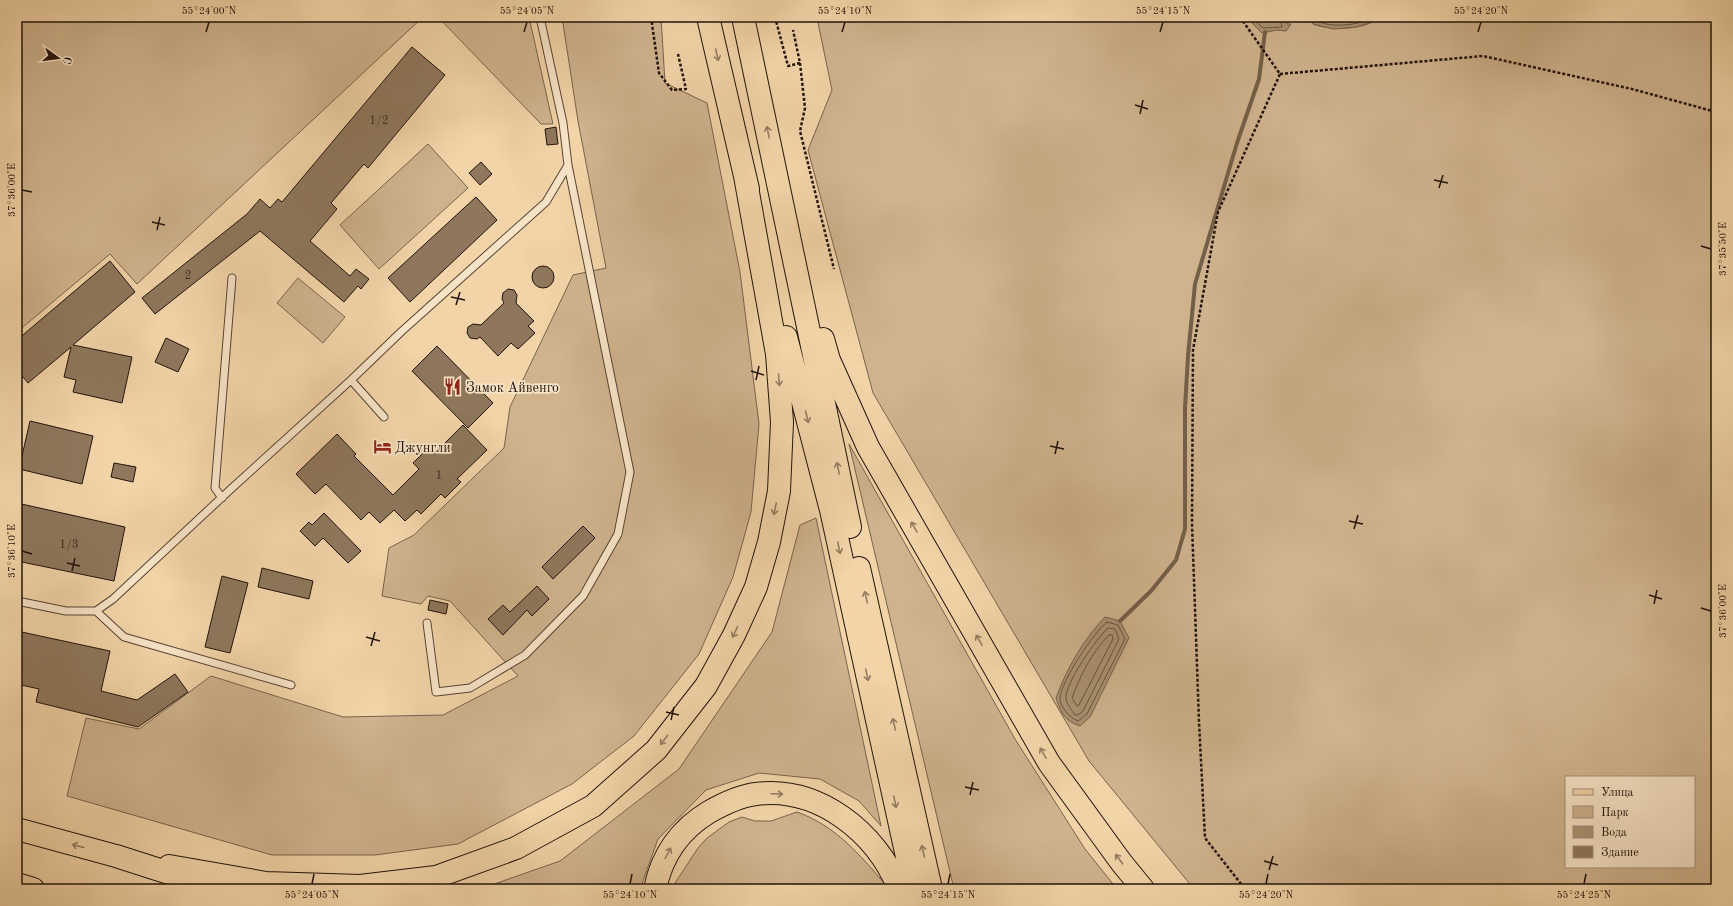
<svg xmlns="http://www.w3.org/2000/svg" width="1733" height="906" font-family="'Old Standard TT',serif">
<style>
.green{fill:#cfb38d;stroke:#78634c;fill-rule:evenodd}
.water{fill:#ab9272;stroke:#745f48}
.lines{fill:none;stroke-linecap:round;stroke-linejoin:round}
.shore{stroke:#66523e;stroke-width:1}
.stream{stroke:#745f48;stroke-width:4}
.building{fill:#8e775c;stroke:#22130a}
.service-casing{stroke:#564332;stroke-width:9}
.primary-casing{stroke:#22130a;stroke-width:24}
.motorway-casing{stroke:#22130a;stroke-width:24}
.path{stroke:#22130a;stroke-width:2.5;stroke-dasharray:3 2;stroke-linecap:butt}
.service{stroke:#f7e3c6;stroke-width:7}
.primary{stroke:#f2d4a8;stroke-width:22}
.motorway{stroke:#f2d4a8;stroke-width:22}
.oneway{stroke:#947d61}
.ticks{fill:none;stroke:#22130a;stroke-width:1.5}
.labels{text-anchor:middle;stroke-width:3.5;stroke-linejoin:round;paint-order:stroke}
.number-label{font-size:12px;fill:#3d2c1e}
.poi-label{font-size:14px;fill:#22130a;stroke:#f7e3c6;text-anchor:start}
.neatline{fill:none;stroke:#22130a;stroke-width:1.5}
.ticks-label{font-size:10px;text-anchor:middle;fill:#22130a}
</style>
<rect width="100%" height="100%" fill="#f2d4a8"/>
<filter id="stains"><feTurbulence type="fractalNoise" baseFrequency=".005" numOctaves="4"/><feColorMatrix values="0 0 0 0 .2 0 0 0 0 .09 0 0 0 0 .02 0 0 0 .5 -.17"/></filter>
<radialGradient id="worn" r=".72"><stop offset=".6" stop-color="#630" stop-opacity="0"/><stop offset="1" stop-color="#630" stop-opacity=".3"/></radialGradient>
<path class="green" d="M17,17H423L137,284L110,254L17,332Z
M438,17H529L553,124H541Z
M562,17H661L665,83L707,103L740,272L759,424L751,512L733,577L699,654L634,736L572,784L458,844L375,855H272L67,796L86,718L139,729L211,676L343,717L443,715L518,676L450,601L428,596L421,604L382,596L389,548L414,535L504,448L510,407L573,275L606,268L578,121Z
M813,17H1309L1313,24C1330,31 1366,30 1380,17H1716V889H1194L1089,761L873,393L808,150L832,90L817,18ZM1566,777H1694V867H1566Z
M428,144L468,188L379,269L340,225Z
M298,278L345,317L323,343L277,303Z
M849,444L1015,739L1085,849L1117,889H954Z
M816,518L881,826L859,801L820,779L759,773L706,790L658,839L640,889H480L560,861L679,769L772,632L800,525Z
M797,812C836,826 859,854 886,885L888,889H676L675,883L698,848L707,838L729,822L742,817L755,821H771Z"/>
<path class="water" d="M1246,17H1283L1287,24H1291L1286,31L1277,30L1262,33Z
M1309,17H1380L1377,20L1356,27L1334,29L1313,24Z
M1105,617L1120,621L1129,638L1090,717L1080,726C1065,721 1061,713 1056,698C1067,668 1083,640 1105,617Z"/>
<g class="lines">
<path class="shore" d="M1251,17L1263,28L1282,27L1280,17
M1313,17C1321,28 1349,26 1361,22C1365,20 1368,18 1373,17
M1320,17L1334,20L1360,17
M1107,622L1118,625L1125,639L1087,714L1078,721C1070,718 1060,707 1060,698C1061,681 1094,632 1107,622Z
M1108,628L1115,629L1119,639L1083,711L1078,715H1075C1072,711 1067,704 1066,699C1064,684 1097,638 1108,628Z
M1109,635H1112L1113,639L1079,705L1077,706L1072,698C1080,676 1092,652 1109,635Z"/>
<path class="stream" d="M1120,621L1151,591L1176,560L1185,529V408L1188,356L1195,284L1237,143L1259,79L1265,32"/>
</g>
<path class="building" d="M412,47L445,75L368,168L364,164L331,203L337,209L310,241L350,276L356,269L369,279L361,289L358,286L344,302L260,231L155,314L142,298L247,214L260,199L270,208L278,199L282,202Z
M556,127L558,144L547,145L545,129Z
M481,162L492,174L480,185L469,173Z
M476,197L497,220L410,302L388,278Z
M110,261L135,292L73,345L132,357L122,403L73,392L76,380L64,377L71,347L28,383L17,370V340Z
M532 277a11 11 0 1 1 22 0a11 11 0 1 1-22 0Z
M508,289L514,290L517,295L516,303L534,321L528,326L535,333L518,349L511,343L498,356L480,337L477,339L470,338L467,333L468,327L473,324L481,325L504,303L502,299L503,293Z
M166,338L189,349L178,372L155,362Z
M437,346L493,403L468,428L412,371Z
M30,421L93,436L82,484L19,469Z
M463,425L487,450L457,479L461,482L445,498L441,494L421,514L417,510L405,521L394,510L380,523L369,512L361,520L326,484L315,494L296,474L337,434L356,454L354,456L393,495L419,469L413,463L428,448L434,454Z
M114,463L136,467L133,482L111,477Z
M17,503L125,527L114,581L17,561Z
M324,513L361,551L348,563L323,538L315,546L300,531L309,522L312,525Z
M583,526L595,538L553,579L542,567Z
M262,568L313,581L309,599L258,587Z
M222,576L248,583L230,653L205,647Z
M537,586L549,599L532,616L527,610L503,635L488,619L503,605L510,612Z
M430,600L448,604L446,614L428,610Z
M17,631L110,651L101,691L137,700L175,674L188,692L138,727L36,702L39,689L17,684Z"/>
<g class="lines">
<defs>
<path id="service" d="M351,380L384,417
M222,498L215,488L232,278
M17,601L66,611H96L113,599L232,488L351,380L402,331L546,202L568,165L563,123L540,17
M96,611L124,637L291,685
M427,623L436,692L470,688L525,655L583,596L618,534L630,472L568,165"/>
<path id="primary" d="M708,17L748,189
M743,17L850,527
M786,337L831,510L914,889
M823,339L829,360L868,447L1049,763L1121,862L1143,889
M859,568L931,889
M169,866L266,883L360,886L436,877L516,848L593,806L656,750L706,686L734,635L756,587L769,542L779,491L782,422L777,354L745,176
M655,889C662,855 679,830 709,812C723,804 739,796 756,794C819,786 877,833 899,889"/>
<path id="motorway" d="M17,829L116,856L219,889
M17,884L33,889"/>
</defs>
<use href="#service" class="service-casing"/>
<use href="#primary" class="primary-casing"/>
<use href="#motorway" class="motorway-casing"/>
<path class="path" d="M651,17L659,73L672,90L686,89L678,54
M775,17L788,66L800,63L793,30
M1240,17L1280,74L1218,212L1193,350L1192,524L1199,722L1205,838L1245,889
M800,63L805,108L800,131L834,269
M1280,74L1483,56L1632,89L1716,112"/>
<use href="#service" class="service"/>
<use href="#primary" class="primary"/>
<use href="#motorway" class="motorway"/>
</g>
<defs><path id="oneway-shaft" d="M-6 0H5M1.5-3L5.5 0L1.5 3" fill="none" stroke-width="1.6" stroke-linecap="round" stroke-linejoin="round"/></defs>
<g class="oneway">
<use href="#oneway-shaft" transform="translate(717 55) rotate(77)"/>
<use href="#oneway-shaft" transform="translate(768 132) rotate(-102)"/>
<use href="#oneway-shaft" transform="translate(779 380) rotate(86)"/>
<use href="#oneway-shaft" transform="translate(807 417) rotate(76)"/>
<use href="#oneway-shaft" transform="translate(838 468) rotate(-102)"/>
<use href="#oneway-shaft" transform="translate(775 509) rotate(102)"/>
<use href="#oneway-shaft" transform="translate(914 527) rotate(-120)"/>
<use href="#oneway-shaft" transform="translate(839 548) rotate(78)"/>
<use href="#oneway-shaft" transform="translate(866 597) rotate(-103)"/>
<use href="#oneway-shaft" transform="translate(735 632) rotate(116)"/>
<use href="#oneway-shaft" transform="translate(979 640) rotate(-120)"/>
<use href="#oneway-shaft" transform="translate(867 675) rotate(78)"/>
<use href="#oneway-shaft" transform="translate(894 724) rotate(-103)"/>
<use href="#oneway-shaft" transform="translate(664 740) rotate(128)"/>
<use href="#oneway-shaft" transform="translate(1043 753) rotate(-120)"/>
<use href="#oneway-shaft" transform="translate(777 794) rotate(2)"/>
<use href="#oneway-shaft" transform="translate(895 802) rotate(78)"/>
<use href="#oneway-shaft" transform="translate(78 846) rotate(-165)"/>
<use href="#oneway-shaft" transform="translate(923 851) rotate(-103)"/>
<use href="#oneway-shaft" transform="translate(668 853) rotate(-62)"/>
<use href="#oneway-shaft" transform="translate(1119 859) rotate(-127)"/>
</g>
<path class="ticks" d="M206,32L209,22M524,32L527,22M842,32L845,22M1160,32L1163,22M1478,32L1481,22M1135,105L1148,109M1140,114L1143,100M1434,180L1448,183M1439,188L1443,175M22,190L32,192M152,222L165,225M157,230L160,217M1701,246L1711,249M451,297L465,300M456,305L460,292M751,371L764,375M756,380L759,366M1050,446L1064,449M1055,454L1058,441M1349,521L1363,524M1354,529L1358,515M22,551L32,554M67,563L80,566M72,571L75,558M1649,595L1662,599M1654,604L1657,590M1701,608L1711,611M366,637L380,641M371,646L375,632M666,712L679,715M671,720L674,707M965,787L979,790M970,795L973,782M1264,861L1278,865M1269,870L1273,856M312,884L314,874M630,884L632,874M948,884L950,874M1266,884L1268,874M1584,884L1586,874"/>
<defs>
<symbol id="restaurant-bare" viewBox="-9 -9 18 18"><path d="M-5-6h1v4h1v-4h1v4h1v-4h1v5L-1.5 .5V6h-2V.5L-5-1ZM5-6V6H3V1.5H1.5Q1.5-4 5-6Z" fill="#8f2418" stroke="#f7e3c6" stroke-width="2.5" paint-order="stroke"/></symbol>
<symbol id="hotel-bare" viewBox="-9 -9 18 18"><path d="M-6-4.5h1.5V1H6V5H4.5V3h-9V5H-6ZM-4 0a1.8 1.8 0 1 1 3.6 0ZM.5 0V-2.5h3Q6-2.5 6 0Z" fill="#8f2418" stroke="#f7e3c6" stroke-width="2.5" paint-order="stroke"/></symbol>
</defs>
<g fill-rule="evenodd">
<use href="#restaurant-bare" x="440" y="374" width="25" height="25"/>
<use href="#hotel-bare" x="370" y="434" width="25" height="25"/>
</g>
<g class="labels">
<g class="number-label">
<text x="379" y="124">1/2</text>
<text x="188" y="279">2</text>
<text x="439" y="479">1</text>
<text x="69" y="548">1/3</text>
</g>
<g class="poi-label">
<text x="466" y="392">Замок Айвенго</text>
<text x="395" y="452">Джунгли</text>
</g>
</g>
<rect width="1733" height="906" fill="none" stroke="#f2d4a8" stroke-width="44"/>
<rect x="1565" y="776" width="130" height="92" fill="#f7e3c6" stroke="#a2907b"/>
<rect x="1573" y="789" width="20" height="6" fill="#f2d4a8" stroke="#a2907b"/>
<text x="1601" y="796" font-size="12" fill="#22130a">Улица</text>
<rect x="1573" y="806" width="20" height="12" fill="#cfb38d" stroke="#a2907b"/>
<text x="1601" y="816" font-size="12" fill="#22130a">Парк</text>
<rect x="1573" y="826" width="20" height="12" fill="#ab9272" stroke="#a2907b"/>
<text x="1601" y="836" font-size="12" fill="#22130a">Вода</text>
<rect x="1573" y="846" width="20" height="12" fill="#8e775c" stroke="#a2907b"/>
<text x="1601" y="856" font-size="12" fill="#22130a">Здание</text>
<g transform="translate(58 58) rotate(104)" stroke="#f7e3c6" stroke-width="3" paint-order="stroke">
<path d="M0-3L7 15L0 10L-7 15Z" fill="#22130a"/>
<text y="-6" font-size="11" font-weight="bold" text-anchor="middle" fill="#22130a">С</text>
</g>
<rect x="22" y="22" width="1689" height="862" class="neatline"/>
<g class="ticks-label">
<text x="209" y="14">55°24'00"N</text>
<text x="527" y="14">55°24'05"N</text>
<text x="845" y="14">55°24'10"N</text>
<text x="1163" y="14">55°24'15"N</text>
<text x="1481" y="14">55°24'20"N</text>
<text transform="translate(11 190) rotate(-90)" y="4">37°36'00"E</text>
<text transform="translate(1722 249) rotate(-90)" y="4">37°35'50"E</text>
<text transform="translate(11 551) rotate(-90)" y="4">37°36'10"E</text>
<text transform="translate(1722 611) rotate(-90)" y="4">37°36'00"E</text>
<text x="312" y="898">55°24'05"N</text>
<text x="630" y="898">55°24'10"N</text>
<text x="948" y="898">55°24'15"N</text>
<text x="1266" y="898">55°24'20"N</text>
<text x="1584" y="898">55°24'25"N</text>
</g>
<rect width="100%" height="100%" filter="url(#stains)"/>
<rect width="100%" height="100%" fill="url(#worn)"/>
</svg>
